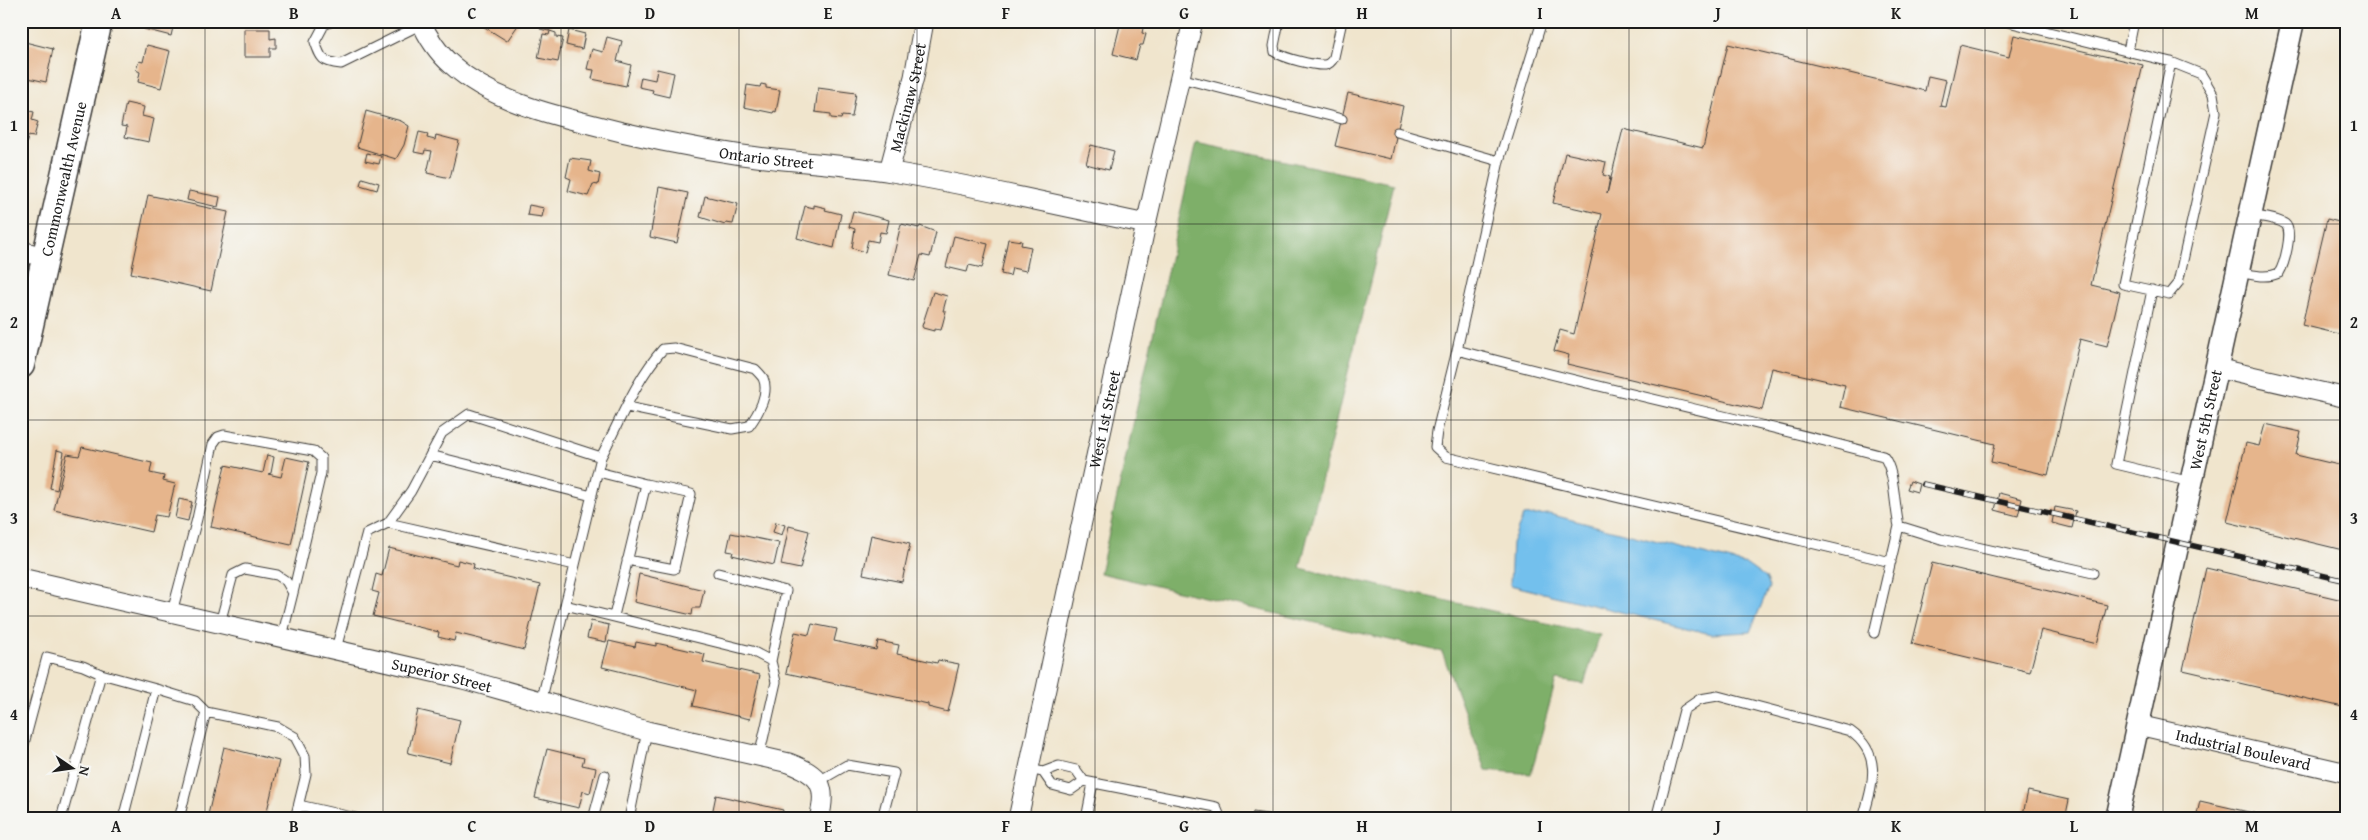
<svg xmlns="http://www.w3.org/2000/svg" width="2368" height="840" font-family="'Gentium Book Plus',serif">
<style>
.forest{fill:#7eaf69;stroke:#4d6642}
.water{fill:#73c0ed;stroke:#486e84}
.building{fill:#e6b58c}
.lines{fill:none;stroke-linecap:round;stroke-linejoin:round}
.service-casing{stroke:#3c3a37;stroke-width:11}
.minor-casing{stroke:#3c3a37;stroke-width:21}
.tertiary-casing{stroke:#3c3a37;stroke-width:25}
.secondary-casing{stroke:#3c3a37;stroke-width:29}
.service{stroke:#fff;stroke-width:9}
.minor{stroke:#fff;stroke-width:19}
.tertiary{stroke:#fff;stroke-width:22}
.secondary{stroke:#fff;stroke-width:26}
.rail-casing{stroke:#1c1c1c;stroke-width:5.5}
.rail{stroke:#f6f6f2;stroke-width:4;stroke-dasharray:11;stroke-linecap:butt}
.grid{fill:none;stroke:#1c1c1c;stroke-width:1;stroke-opacity:0.55}
.labels{text-anchor:middle;stroke-width:5;stroke-linejoin:round;paint-order:stroke}
.street-label{font-size:16px;fill:#1c1c1c;stroke:#f6f6f2}
.neatline{fill:none;stroke:#1c1c1c;stroke-width:2}
.grid-label{font-size:16px;text-anchor:middle;font-weight:bold;fill:#1c1c1c}
</style>
<rect width="100%" height="100%" fill="#f6f6f2"/>
<filter id="ink" filterUnits="userSpaceOnUse"><feTurbulence type="fractalNoise" baseFrequency=".02" numOctaves="2"/><feDisplacementMap in="SourceGraphic" scale="10" xChannelSelector="R" yChannelSelector="G"/><feConvolveMatrix kernelMatrix="1 2 1 2 8 2 1 2 1" color-interpolation-filters="sRGB"/></filter>
<filter id="wash" filterUnits="userSpaceOnUse"><feTurbulence type="fractalNoise" baseFrequency=".0096" numOctaves="4" result="noise"/><feDisplacementMap in="SourceGraphic" scale="20" xChannelSelector="R" yChannelSelector="G"/><feGaussianBlur stdDeviation="1.12" result="paint"/><feColorMatrix in="noise" values="0 0 0 0 0 0 0 0 0 0 0 0 0 0 0 0 0 1.4 0 .05"/><feComposite in="paint" operator="in"/></filter>
<g filter="url(#wash)">
<rect width="100%" height="100%" fill="#f0e5cd"/>
<path class="forest" d="M1196,142L1394,184L1300,568L1600,635L1584,684L1556,680L1531,774L1486,770L1442,652L1100,573Z"/>
<path class="water" d="M1549,514L1747,565L1765,578L1769,587L1750,632L1711,634L1510,585L1512,543L1523,516Z"/>
<g id="blocks">
<path class="building" d="M146,21L174,23L171,36L144,29Z
M482,21H521L507,41L483,26L485,23Z
M542,21L551,24L549,31L540,29Z
M1121,21L1144,23L1142,33L1146,34L1143,45H1140L1136,60L1113,54Z
M244,29H270V39L276,38V48H270V57H244Z
M569,30L585,34L582,49L566,45Z
M550,31L556,33V37L563,38L558,62L538,58L543,34L549,35Z
M2014,35L2143,65L2091,285L2120,292L2107,346L2080,339L2048,475L1991,462L1995,444L1840,407L1845,385L1772,368L1762,410L1567,364L1569,355L1554,351L1560,330L1574,334L1602,214L1553,203L1565,153L1606,162L1603,175L1610,177L1607,194L1623,129L1703,148L1728,44L1925,91L1928,76L1946,80L1940,106L1946,107L1960,45L2009,57Z
M607,37L622,41L617,61L631,65L626,86L592,79L594,70L587,69L592,49L603,52Z
M25,42L53,49L46,82L24,77L27,63L21,61V58Z
M147,45L170,51L161,88L138,82L140,72L136,70L139,61L143,62Z
M657,69L674,73L669,97L652,93L653,90L639,87L641,77L655,80Z
M761,84L766,85V88L780,90L776,112L774,111L773,113L744,107L747,85L760,87Z
M818,88L856,93L852,117L842,116L841,119L831,118V114L815,112Z
M1348,93L1403,106L1391,159L1335,146Z
M126,103L144,107L142,116L154,119L149,142L125,137L127,127L121,126Z
M21,109L34,112L32,120L38,122L34,137L28,136L26,146L21,145Z
M366,111L401,121L409,126L404,145L396,159L357,147Z
M419,132L428,134L427,138L435,140L436,135L459,141L450,178L427,173L432,151L425,150L424,154L414,152Z
M1091,145L1114,151L1109,170L1086,164Z
M367,153L381,156L379,164L365,161Z
M570,158L591,161L589,171L600,174L598,185L593,184L588,196L568,191L571,179L566,177Z
M362,178L379,183L377,190L360,185Z
M659,187L688,193L677,243L650,237Z
M189,191L220,197L218,207L187,200Z
M148,195L228,212L211,291L131,273Z
M705,196L738,204L733,224L726,223L725,225L700,217Z
M529,205L544,208L542,217L527,215Z
M814,205L826,208L825,210L841,214L834,248L797,238L805,206L814,208Z
M853,211L889,220L886,233L880,232L878,242L868,240L865,252L852,248L855,229L849,227Z
M2327,219L2347,224V336L2302,325Z
M901,224L919,228L920,226L936,232L930,257L921,255L914,281L889,275Z
M954,236L988,244L982,268L969,265L967,272L946,267Z
M1008,239L1022,241L1021,245L1031,247L1026,271L1012,268L1010,276L1001,274Z
M933,292L947,296L943,311H946L941,330L934,329V331L923,328L922,326Z
M2265,424L2301,432L2296,455L2347,467V551L2227,522L2246,443L2259,446Z
M82,447L152,463L150,473L164,476L163,481L175,484L167,517L155,515L151,532L54,510L67,454L79,456Z
M57,450L64,452L57,490L50,488Z
M267,455L274,457L271,473L268,474L281,477L286,457L309,462L291,545L211,527L225,465L263,473Z
M1910,481L1919,484L1917,492L1907,489Z
M1999,493L2022,499L2018,516L1995,510Z
M179,499L192,502L188,521L175,518Z
M2055,507L2076,511L2072,528L2052,523Z
M776,522L785,525L782,535L773,532Z
M789,526L809,531L800,569L781,565Z
M731,533L779,543L774,565L732,555L733,552L727,551Z
M871,535L910,544L902,582L863,574Z
M389,548L457,565L458,560L474,564L473,569L540,585L524,650L456,633L454,641L438,637L439,632L373,616L379,593L372,591L376,574L382,576Z
M1932,563L2107,605L2097,644L2041,630L2030,672L1912,644Z
M2206,568L2347,601V708L2183,670Z
M639,574L704,590L700,608H693L692,615L634,602Z
M591,621L609,625L606,642L587,638Z
M812,624L837,629L834,641L876,650L878,641L899,645L897,654L937,663L938,660L959,664L948,712L928,707V704L786,673L795,632L809,635Z
M609,641L635,647L636,642L656,646V643L705,654L703,662L760,675L750,719L693,706L697,690L602,667Z
M418,710L460,720L450,763L408,753Z
M224,747L279,761L265,819H207Z
M547,749L584,758L582,765L596,768L590,793L583,791L579,808L535,798Z
M2028,791L2069,800L2065,819H2022Z
M716,795L783,810L781,819H711Z
M2200,801L2275,818V819H2196Z
M1253,812L1295,818V819H1252Z"/>
</g>
</g>
<g filter="url(#ink)">
<use href="#blocks" fill-opacity="0" stroke="#3c3a37" stroke-width="1"/>
<g class="lines">
<defs>
<path id="service" d="M332,21L324,25L315,42C321,59 322,62 341,64L422,24
M1279,21L1274,46L1275,52C1283,58 1315,66 1325,65C1330,64 1332,61 1334,57L1342,21
M2004,21L2171,62L2201,74L2213,94L2216,112L2178,283L2169,294L2123,284L2171,62
M2128,51L2134,21
M1180,78L1342,119
M1397,132L1499,161L1457,350C1598,388 1741,418 1883,456C1895,469 1894,506 1899,526L1941,539L2093,573
M1499,161L1542,21
M2239,272C2252,275 2266,279 2279,273C2284,265 2294,231 2285,224C2277,218 2260,217 2250,215
M2152,290L2116,464L2191,482
M1457,350L1437,431L1435,447L1446,457L1891,562
M430,455L592,496
M601,457C620,421 636,379 663,349L674,348L755,369C757,371 761,375 763,378C770,393 758,414 749,426L732,429L627,407
M598,472L646,484
M388,523L411,491L442,433L469,414L601,457L575,565
M565,605L752,651L771,661L786,591L718,573
M172,612L197,519L213,444L218,437L224,435L313,451L321,458V473L293,593
M614,616L646,484L691,494L674,569L627,560
M220,623L233,575L245,569L277,575L286,581L293,593L282,637
M1874,633L1899,526
M336,649L367,533L388,523L575,565L541,702
M101,674L156,689L123,819
M156,689L195,701L206,712
M21,755L47,657L83,666L101,674L61,819
M759,757L776,682L771,661
M1029,769L1043,772L1059,766L1076,770L1084,781L1216,807L1221,819
M1043,772L1052,785L1071,790L1084,781
M819,781L847,765L894,773L882,819
M299,805L360,819
M179,819L206,712L278,727L295,737L305,756L306,774L295,819
M472,819L477,817L514,819
M593,819L605,775
M629,819L647,731
M1086,819L1093,783
M1656,819L1684,710L1700,699L1718,696L1850,731C1884,755 1872,786 1863,819"/>
<g id="minor">
<path id="s1" d="M421,21C427,37 439,54 452,65C488,97 537,111 582,122C634,136 688,147 742,155C791,162 842,164 892,172C977,186 1061,206 1146,224"/>
<path id="s2" d="M889,171L914,77L924,21"/>
<path d="M21,251L45,257"/>
<path d="M2216,368L2347,398"/>
<path id="s3" d="M21,578L463,679L647,731L789,763C820,775 828,785 819,819"/>
<path id="s4" d="M2138,725L2347,773"/>
<path id="s5" d="M1018,819L1146,224L1193,21"/>
</g>
<g id="tertiary">
<path id="s6" d="M2117,819L2293,21"/>
</g>
<g id="secondary">
<path id="s7" d="M21,365L99,21"/>
</g>
</defs>
<use href="#service" class="service-casing"/>
<use href="#minor" class="minor-casing"/>
<use href="#tertiary" class="tertiary-casing"/>
<use href="#secondary" class="secondary-casing"/>
<use href="#service" class="service"/>
<use href="#minor" class="minor"/>
<use href="#tertiary" class="tertiary"/>
<use href="#secondary" class="secondary"/>
<defs>
<path id="rail" d="M1923,484L2347,581"/>
</defs>
<use href="#rail" class="rail-casing"/>
<use href="#rail" class="rail"/>
</g>
</g>
<path class="grid" d="M205,21V819M383,21V819M561,21V819M739,21V819M917,21V819M1095,21V819M1273,21V819M1451,21V819M1629,21V819M1807,21V819M1985,21V819M2163,21V819M21,224H2347M21,420H2347M21,616H2347"/>
<g class="labels">
<g class="street-label">
<text dy="6" stroke="none"><textPath href="#s2" startOffset="76">Mackinaw Street</textPath></text>
<text dy="6" stroke="none"><textPath href="#s1" startOffset="386">Ontario Street</textPath></text>
<text dy="6" stroke="none"><textPath href="#s7" startOffset="191">Commonwealth Avenue</textPath></text>
<text dy="6" stroke="none"><textPath href="#s5" startOffset="409">West 1st Street</textPath></text>
<text dy="6" stroke="none"><textPath href="#s6" startOffset="409">West 5th Street</textPath></text>
<text dy="6" stroke="none"><textPath href="#s3" startOffset="432">Superior Street</textPath></text>
<text dy="6" stroke="none"><textPath href="#s4" startOffset="108">Industrial Boulevard</textPath></text>
</g>
</g>
<rect width="2368" height="840" fill="none" stroke="#f6f6f2" stroke-width="55"/>
<g transform="translate(72 768) rotate(103)" stroke="#f6f6f2" stroke-width="4" paint-order="stroke">
<path d="M0-4L9 19L0 12L-9 19Z" fill="#1c1c1c"/>
<text y="-8" font-size="14" font-weight="bold" text-anchor="middle" fill="#1c1c1c">N</text>
</g>
<rect x="28" y="28" width="2312" height="784" class="neatline"/>
<g class="grid-label">
<text x="116" y="19">A</text>
<text x="294" y="19">B</text>
<text x="472" y="19">C</text>
<text x="650" y="19">D</text>
<text x="828" y="19">E</text>
<text x="1006" y="19">F</text>
<text x="1184" y="19">G</text>
<text x="1362" y="19">H</text>
<text x="1540" y="19">I</text>
<text x="1718" y="19">J</text>
<text x="1896" y="19">K</text>
<text x="2074" y="19">L</text>
<text x="2252" y="19">M</text>
<text x="14" y="131">1</text>
<text x="2354" y="131">1</text>
<text x="14" y="328">2</text>
<text x="2354" y="328">2</text>
<text x="14" y="524">3</text>
<text x="2354" y="524">3</text>
<text x="14" y="720">4</text>
<text x="2354" y="720">4</text>
<text x="116" y="832">A</text>
<text x="294" y="832">B</text>
<text x="472" y="832">C</text>
<text x="650" y="832">D</text>
<text x="828" y="832">E</text>
<text x="1006" y="832">F</text>
<text x="1184" y="832">G</text>
<text x="1362" y="832">H</text>
<text x="1540" y="832">I</text>
<text x="1718" y="832">J</text>
<text x="1896" y="832">K</text>
<text x="2074" y="832">L</text>
<text x="2252" y="832">M</text>
</g>
</svg>
